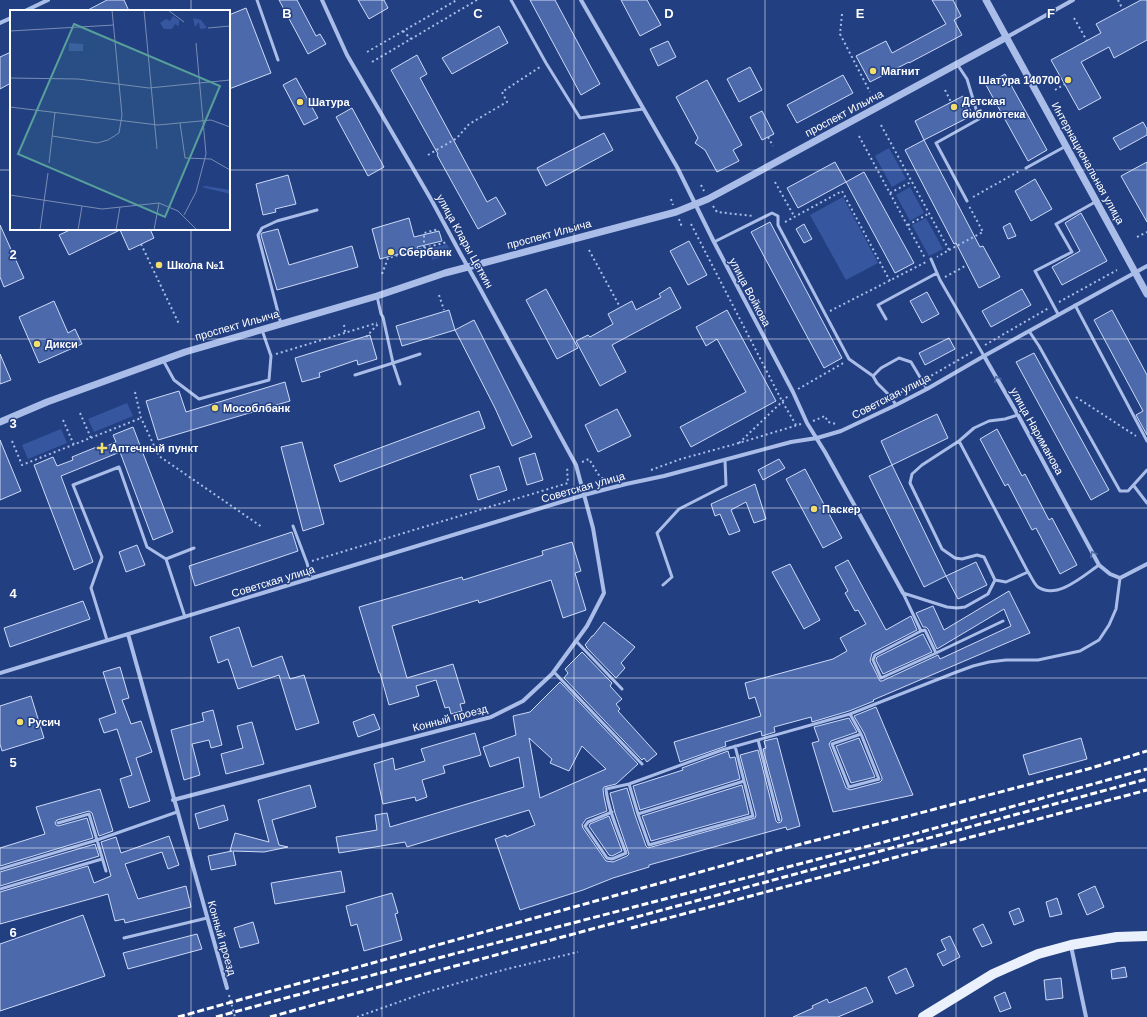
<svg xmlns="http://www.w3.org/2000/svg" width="1147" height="1017" font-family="Helvetica,sans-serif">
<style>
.green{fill:#3657a0}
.building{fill:#4b69ab;stroke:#cddaf6;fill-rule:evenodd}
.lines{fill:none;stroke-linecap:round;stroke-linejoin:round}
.path{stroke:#a9bde8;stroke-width:2;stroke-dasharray:2 3;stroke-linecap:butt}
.service{stroke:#a9bde8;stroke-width:3}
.minor{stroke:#a9bde8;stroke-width:4}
.tertiary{stroke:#a9bde8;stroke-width:7}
.primary{stroke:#ebf0fd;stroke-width:10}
.rail{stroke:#fff;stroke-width:3;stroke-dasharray:7 3;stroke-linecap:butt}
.oneway{stroke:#516ba6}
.grid{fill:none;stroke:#fff;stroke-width:1;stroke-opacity:0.55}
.poi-dot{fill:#f3de6c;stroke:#223f82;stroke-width:1.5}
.labels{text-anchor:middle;stroke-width:3;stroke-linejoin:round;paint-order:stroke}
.poi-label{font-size:11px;font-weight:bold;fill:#fff;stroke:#223f82;text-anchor:start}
.street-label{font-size:11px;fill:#fff;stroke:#223f82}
.inset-road{fill:none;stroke:#7a8cb4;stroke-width:1}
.view{fill:#579f9a;fill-opacity:0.15;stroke:#579f9a;stroke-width:2}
.inset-edge{fill:none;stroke:#fff;stroke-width:2}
.grid-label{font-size:13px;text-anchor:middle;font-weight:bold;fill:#fff;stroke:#223f82;stroke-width:3;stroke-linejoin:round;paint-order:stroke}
</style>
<rect width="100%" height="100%" fill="#223f82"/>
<path class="green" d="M889,148L906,179L892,187L875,156Z
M910,187L924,213L910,221L896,195Z
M843,197L878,263L846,280L810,215Z
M926,218L943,249L929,256L912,225Z
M447,244L452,254L432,260L429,249Z
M127,403L133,416L94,432L88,419Z
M61,429L67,443L28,459L22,445Z"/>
<path class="building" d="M107,0H124L129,11H86Z
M279,0H297L316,36L320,34L326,44L308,54Z
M358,0H384L388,8L369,19Z
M530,0H555L600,84L581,95Z
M621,0H647L661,25L640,36Z
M932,0H953L961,16L954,20L962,35L909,63V62L870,82L856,56L886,41L892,53L946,24Z
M1141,0H1147V40L1114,58L1109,47L1081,62L1101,98L1079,110L1051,60L1101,33L1096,24Z
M246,8L271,73L229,89V15Z
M499,26L508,43L452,74L442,58Z
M668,41L676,57L658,66L650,49Z
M11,52V83L0,89V57Z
M417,55L427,74L420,78L487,202L496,197L506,214L478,229L437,155L438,154L391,70Z
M750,67L762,90L739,102L727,79Z
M1005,74L1047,150L1028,161L986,85Z
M843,75L853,93L797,123L787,105Z
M296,78L318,118L304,125L283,85Z
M707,80L742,145L733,150L739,161L717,172L705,150L695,143L698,138L676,97Z
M963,96L973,115L924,140L915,121Z
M352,108L384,167L368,176L336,117Z
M762,111L774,134L762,140L750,117Z
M1143,122L1147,129V135L1120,150L1113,138Z
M604,133L613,150L546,186L537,168Z
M924,140L980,247L983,246L1000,277L979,288L956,243L954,244L905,150Z
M835,162L846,182L798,208L787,188Z
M1147,162V222L1121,176Z
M864,172L914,263L895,273L846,182Z
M288,175L296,204L275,209L276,212L263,215L256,184Z
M1035,179L1052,209L1031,221L1015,191Z
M1081,213L1107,261L1062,285L1052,267L1080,251L1065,223Z
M409,218L414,237L439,231L442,241L417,247L418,249L380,259L372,229Z
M770,222L842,358L824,368L751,232Z
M1010,223L1016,236L1008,239L1003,227Z
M804,224L812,239L804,243L796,229Z
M0,225L24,278L4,287L0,277Z
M72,229H150L154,238L129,250L120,230L69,255L59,235Z
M278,229L289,265L352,246L358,267L277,290L261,235L262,233Z
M689,241L707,275L688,285L670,251Z
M670,287L681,308L612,345L626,372L600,386L576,341L588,335L590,337L613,324L608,314L632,301L636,310L661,297L659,294Z
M546,289L578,348L557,359L526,300Z
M1022,289L1031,305L991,327L982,311Z
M927,292L939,314L922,323L910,301Z
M54,301L68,333L75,329L82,344L39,363L19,317Z
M449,310L455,330L402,346L396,326Z
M727,310L776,401L691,447L680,427L746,392L717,339L706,346L696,327Z
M1112,310L1147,375V435L1136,415L1143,411L1094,320Z
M474,320L515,402L532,437L512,446L495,408L455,330Z
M370,335L377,359L358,365L357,360L319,373L320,377L302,382L295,358Z
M949,338L955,349L925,365L919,353Z
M1034,353L1109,490L1091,500L1016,362Z
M0,354L11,380L0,384Z
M285,382L290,401L158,440L146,401L179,391L186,412Z
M617,409L631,436L598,452L585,425Z
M479,411L485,428L340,482L334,465Z
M937,414L948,438L892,465L881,441Z
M133,427L173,532L153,540L120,452L61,476L93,562L74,570L34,465L53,457L57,466L73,460L72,457L99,446L100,449L116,442L113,435Z
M997,429L1022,476L1025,474L1049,520L1052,518L1077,565L1060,574L1036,528L1032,530L1008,484L1005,486L980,439Z
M0,440L21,491L0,500Z
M302,442L324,524L303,531L281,447Z
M535,453L543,480L527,485L519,458Z
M779,459L785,468L763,480L758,470Z
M892,465L946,576L924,587L869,476Z
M499,466L507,490L478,500L470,475Z
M805,469L842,538L823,548L786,479Z
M755,484L766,519L754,523L746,502L731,510L740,531L729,535L720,514L715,516L711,504Z
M292,532L298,551L195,586L189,566Z
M572,542L581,571L575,573L586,610L563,618L551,580L479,603L478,600L392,626L407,678L453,664L465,703L460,704L462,711L451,714L449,707L445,708L436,680L416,686L419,696L389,705L380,673H379L359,607L462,577L463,580L543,555L542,551Z
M137,545L145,565L126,572L119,552Z
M848,560L886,630L911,616L917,630L872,653L870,661L880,681H882L938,655L940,659L1011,626L1004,609L937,649L928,629L926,627H923L916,613L933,606L944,630L1009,591L1030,633L873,700L874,701L849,711L812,722L811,717L774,727L775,732L762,736L761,731L725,742L726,746L680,762L674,742L761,716L755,697L749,699L745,683L833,659L847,651L840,638L866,624L858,610L855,611L845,593L848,591L835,567Z
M976,562L987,585L958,599L946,576Z
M790,564L820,620L804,629L772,572Z
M83,601L90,619L10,647L4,628Z
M604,622L635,647L621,663L625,668L616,678L586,647H587L585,645L592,636H593Z
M239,627L252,667L282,656L290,679L304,675L319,723L296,730L279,675L238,689L228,659L218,663L210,637Z
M923,634L932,652L883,674L876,660L877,657Z
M582,652L612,683L610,686L622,699L616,704L620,709L618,711L657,754L647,762L644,758L642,760L564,678L568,673L565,669Z
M120,667L129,698L122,700L131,724L141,721L152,752L136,758L150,801L129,808L120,779L132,775L117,729L104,733L99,719L116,713L103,672Z
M560,682L638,764L616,784L604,787L603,789L604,797L607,811L586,819L582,825L583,828L606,861L613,862L627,856L629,854L615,813L610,793L627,788L635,815L646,846L648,848L755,818L756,815L740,755L758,750L776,821L778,823L781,822L782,819L763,749L766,748L764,741L777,738L800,826L787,830L786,827L649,865V867L613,878L583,890L520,910L495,839L506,835V837L535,825L529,810L407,847L405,842L339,853L336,837L377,830L375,815L387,813L390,827L524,787L519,757L490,767L483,747L516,735L513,716L530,712ZM529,738L552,759L550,763L569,771L582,746L606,769L540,798Z
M31,696L44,738L2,751L0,744V706Z
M876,707L913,795L833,812L812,743L819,741L814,727L849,718L857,732L831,741L829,744L846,788L850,790L880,782L882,780V778L864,733L854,716Z
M213,710L222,745L211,748L209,740L192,744L200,775L184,780L171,730L204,721L202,713Z
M374,714L380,729L358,737L353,722Z
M252,722L264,764L226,774L221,754L243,748L237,726Z
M475,733L481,755L443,766L445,773L422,780L427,797L416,801L415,797L383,804L374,764L393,758L395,770L425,761L421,749Z
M859,738L875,777L851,783L836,746Z
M1081,738L1087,759L1029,775L1023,755Z
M728,751L730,758L735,757L740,779L640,810L633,786L683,770L682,768Z
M310,785L316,807L272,820L279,845L288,847L264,852L233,851L236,865L211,870L208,856L232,851H230L235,833L269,842L258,800Z
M742,785L749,814L651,841L642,816Z
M100,789L113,831L99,836L92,813L89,811L57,820L55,823L56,825L58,826L87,818L93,838L0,866V848L45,834L36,807Z
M224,805L228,820L199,829L195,814Z
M609,816L622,851L612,856L609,855L589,826L590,824Z
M169,836L179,865L168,869L162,852L125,864L138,899L186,886L191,907L125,923L124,919L115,921L108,894L0,924V892L88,866L94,883L111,876L101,842L116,837L121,853Z
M95,844L99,856L0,886V872Z
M341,871L345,892L275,904L271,883Z
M1095,886L1104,907L1087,915L1078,894Z
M392,893L398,913L395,914L402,940L364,951L357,924L351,926L346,906Z
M1057,898L1062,914L1050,917L1046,902Z
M1019,908L1024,921L1014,925L1009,912Z
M83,915L105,976L0,1011V944Z
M253,922L259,943L240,948L234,928Z
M983,924L992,943L982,947L973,929Z
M197,934L202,949L128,969L123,953Z
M950,936L960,957L943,966L937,954L946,950L941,940Z
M1125,967L1127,977L1112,979L1111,970Z
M906,968L914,986L896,994L888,977Z
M1061,978L1063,998L1046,1000L1044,980Z
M866,987L873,1002L838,1017H793L813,1008L812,1006L827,999L829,1003Z
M1005,992L1011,1008L1000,1012L994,997Z"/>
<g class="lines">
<path class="path" d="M1118,0L1123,10
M842,14L840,34L870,92
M1074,18L1087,41
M403,31L411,39
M367,52L457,0
M372,62L477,0
M945,90L951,102
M1055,90L1065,84
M881,125L949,250L937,257
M859,136L925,258
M768,137L773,146
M428,155L457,138L469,124L507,102L502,92L540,67
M775,182L794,216
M701,185L704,191
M890,193L911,182
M973,197L1021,170
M671,199L673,205
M713,206L717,212L753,216
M679,219L682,227
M785,222L842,191L890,281
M691,224L782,401L796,425
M908,225L928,214
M1137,237L1147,232
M141,244L179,324
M424,248L447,242
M589,250L620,307
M949,250L983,232L969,206
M382,274L388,258L424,248V233L439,229
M945,277L967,265
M439,295L444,310
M1059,302L1117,270
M830,311L926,262
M344,325L345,332
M366,337L378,324
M985,345L1049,308
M276,354L377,323
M927,378L974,351
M798,389L845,362
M135,392L141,418L159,456L262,527
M896,395L917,384
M1076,397L1136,436
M80,413L91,438
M63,420L74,445
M813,421L825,416L828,422L836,424
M12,441L22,465L141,418
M739,443L788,396
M582,462L589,459L598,474L602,478L614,480
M651,470L681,459L739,443L801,424
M312,561L568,483L567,470L570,468
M229,995L235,1017
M357,1017L424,993L503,970L578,952"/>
<path class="service" d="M257,0L278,60
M511,0L546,63L580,118L643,109
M957,64L967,79L979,119L936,143L967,201
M1026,168L1066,146
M714,242L772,213L778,216V225L849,359L873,376L877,383L891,397L896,405
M931,259L940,280L984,356
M1075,305L1147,441
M1058,314L1035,271L1072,252L1056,224L1097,201
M886,319L878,305L937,273
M281,324L258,235L262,228L277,221L317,210
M1029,331L1039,346L1120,491H1128L1147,470
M163,360L174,380L199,399L269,380L271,356L262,330
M355,375L393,363L383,317L381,314L377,296
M873,376L881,368L899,358L911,362L927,389
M400,384L393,363L420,354
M1018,415L1005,419L989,421L974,428L959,441L1028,572C1031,576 1034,584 1038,587C1057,600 1083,576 1099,565
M1134,486L1147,503
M293,526L307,563L311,578
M166,559L185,617
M995,580L1006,582L1028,572
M663,585L672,577L657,533L679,509L726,485L725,460
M903,593L947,607L957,608L965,607L988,594L995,580L984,557L977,555L962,559L955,558L942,549L910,483L912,474L922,465L959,441
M903,593L921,631L925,630L936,653L881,678L873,660L875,655L921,631
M107,640L91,588L102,557L73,485L119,467L147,547L166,559L194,548
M576,641L622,689
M936,653L1003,621
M554,672L642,764
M850,714L861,734L879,779L849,787L832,744L861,734
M758,740L779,820
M735,746L753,816L649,845L638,814L629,784L722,750L850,714L954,673L973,666L989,662L1006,660H1038L1080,651L1099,640L1109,625L1116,609L1120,578
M612,812L588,822L585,826L607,858L612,859L626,853C619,833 608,810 606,789L629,784
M638,814L744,781
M0,869L97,840L89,814L58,823
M106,871L97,840L177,812
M0,889L102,859
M124,938L207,918"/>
<path class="minor" d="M581,0L677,167L714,242L793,392L807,423L825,452L903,593
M25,11L48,0
M0,23L11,18
M1007,37L1073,0
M984,356L1018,415L1099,565L1110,574L1120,578L1147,564
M128,634L227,988
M0,673L584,495L626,484L664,476L791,442L817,438L841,431L896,405L927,389L984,356L1147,266
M173,800L491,717L523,701L552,674L587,626L604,593L593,528L576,465L478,285L460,253L432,201L347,55L322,0
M1071,946L1086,1017"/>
<path class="tertiary" d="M986,0L1147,294
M0,422L47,402L185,352L377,296L445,273L468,267L676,212L708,199L1007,37"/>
<path class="primary" d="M923,1017L993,974L1038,954L1071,945L1117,937L1147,936"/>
<path class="rail" d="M631,928L1147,790
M178,1017L790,847L1088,769L1147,751
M216,1017L319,989L903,837L1147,769
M270,1017L444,969L1147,779"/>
</g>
<defs><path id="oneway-chevron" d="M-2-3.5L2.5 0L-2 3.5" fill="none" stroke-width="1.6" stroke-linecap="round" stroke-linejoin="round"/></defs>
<g class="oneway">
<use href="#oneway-chevron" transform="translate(997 379) rotate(-120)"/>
<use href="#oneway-chevron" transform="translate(1093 554) rotate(-118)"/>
</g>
<path class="grid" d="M191,0V11M382,0V1017M574,0V1017M765,0V1017M956,0V1017M0,170H11M229,170H1147M191,229V1017M0,339H1147M0,508H1147M0,678H1147M0,848H1147"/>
<g class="poi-dot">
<circle cx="873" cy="71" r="4"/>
<circle cx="1068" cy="80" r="4"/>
<circle cx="300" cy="102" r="4"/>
<circle cx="954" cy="107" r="4"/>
<circle cx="391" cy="252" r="4"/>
<circle cx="159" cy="265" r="4"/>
<circle cx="37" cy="344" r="4"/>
<circle cx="215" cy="408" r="4"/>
<path d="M100 442h4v4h4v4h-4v4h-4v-4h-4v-4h4z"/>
<circle cx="814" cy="509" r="4"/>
<circle cx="20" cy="722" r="4"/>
</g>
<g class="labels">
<g class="poi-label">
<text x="881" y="75">Магнит</text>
<text x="1060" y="84" text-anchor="end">Шатура 140700</text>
<text x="962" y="105">Детская<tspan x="962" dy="13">библиотека</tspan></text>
<text x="308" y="106">Шатура</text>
<text x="399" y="256">Сбербанк</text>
<text x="167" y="269">Школа №1</text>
<text x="45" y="348">Дикси</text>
<text x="223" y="412">Мособлбанк</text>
<text x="110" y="452">Аптечный пункт</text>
<text x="822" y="513">Паскер</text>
<text x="28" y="726">Русич</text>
</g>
<g class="street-label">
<text transform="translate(844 113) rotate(-28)" y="4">проспект Ильича</text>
<text transform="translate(1088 163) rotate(61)" y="4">Интернациональная улица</text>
<text transform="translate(549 234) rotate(-15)" y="4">проспект Ильича</text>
<text transform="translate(465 241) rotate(61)" y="4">улица Клары Цеткин</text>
<text transform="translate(750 292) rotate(62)" y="4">улица Войкова</text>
<text transform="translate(237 325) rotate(-16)" y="4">проспект Ильича</text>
<text transform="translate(891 396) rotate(-27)" y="4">Советская улица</text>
<text transform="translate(1037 431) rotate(61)" y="4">улица Нариманова</text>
<text transform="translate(583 487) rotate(-16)" y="4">Советская улица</text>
<text transform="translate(273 581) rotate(-17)" y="4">Советская улица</text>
<text transform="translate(450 718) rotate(-15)" y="4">Конный проезд</text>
<text transform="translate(222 938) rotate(74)" y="4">Конный проезд</text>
</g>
</g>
<g transform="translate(10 10)">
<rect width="220" height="220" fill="#223f82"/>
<path d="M163,6L169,10V16L165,14L162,19H154L150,13L156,9L160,11ZM183,8L191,10L197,18L190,19L189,12L185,17ZM59,33L73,34V41H59ZM195,176L220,180V184L192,177Z" fill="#3657a0"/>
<path class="inset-road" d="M134,0L147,139M158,0L174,12M198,18L220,16M0,21L104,15M0,68L68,69L139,78L220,70M0,97L148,115L201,110L220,117M170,113L175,148L201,149L220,160M42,126L87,133L98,130L109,123L112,105L102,0M39,153L45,102M0,185L92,199L149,193L168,201L187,220M174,205L186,182L196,144L186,33M30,220L38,163M68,220L72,196M106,220L110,197M144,220L149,193"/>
<path class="view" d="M64,14L210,76L155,207L8,144Z"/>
<rect width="220" height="220" class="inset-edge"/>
</g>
<g class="grid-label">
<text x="287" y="18">B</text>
<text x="478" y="18">C</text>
<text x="669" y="18">D</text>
<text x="860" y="18">E</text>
<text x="1051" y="18">F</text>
<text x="13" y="259">2</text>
<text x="13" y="428">3</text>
<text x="13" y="598">4</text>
<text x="13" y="767">5</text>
<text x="13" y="937">6</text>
</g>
</svg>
